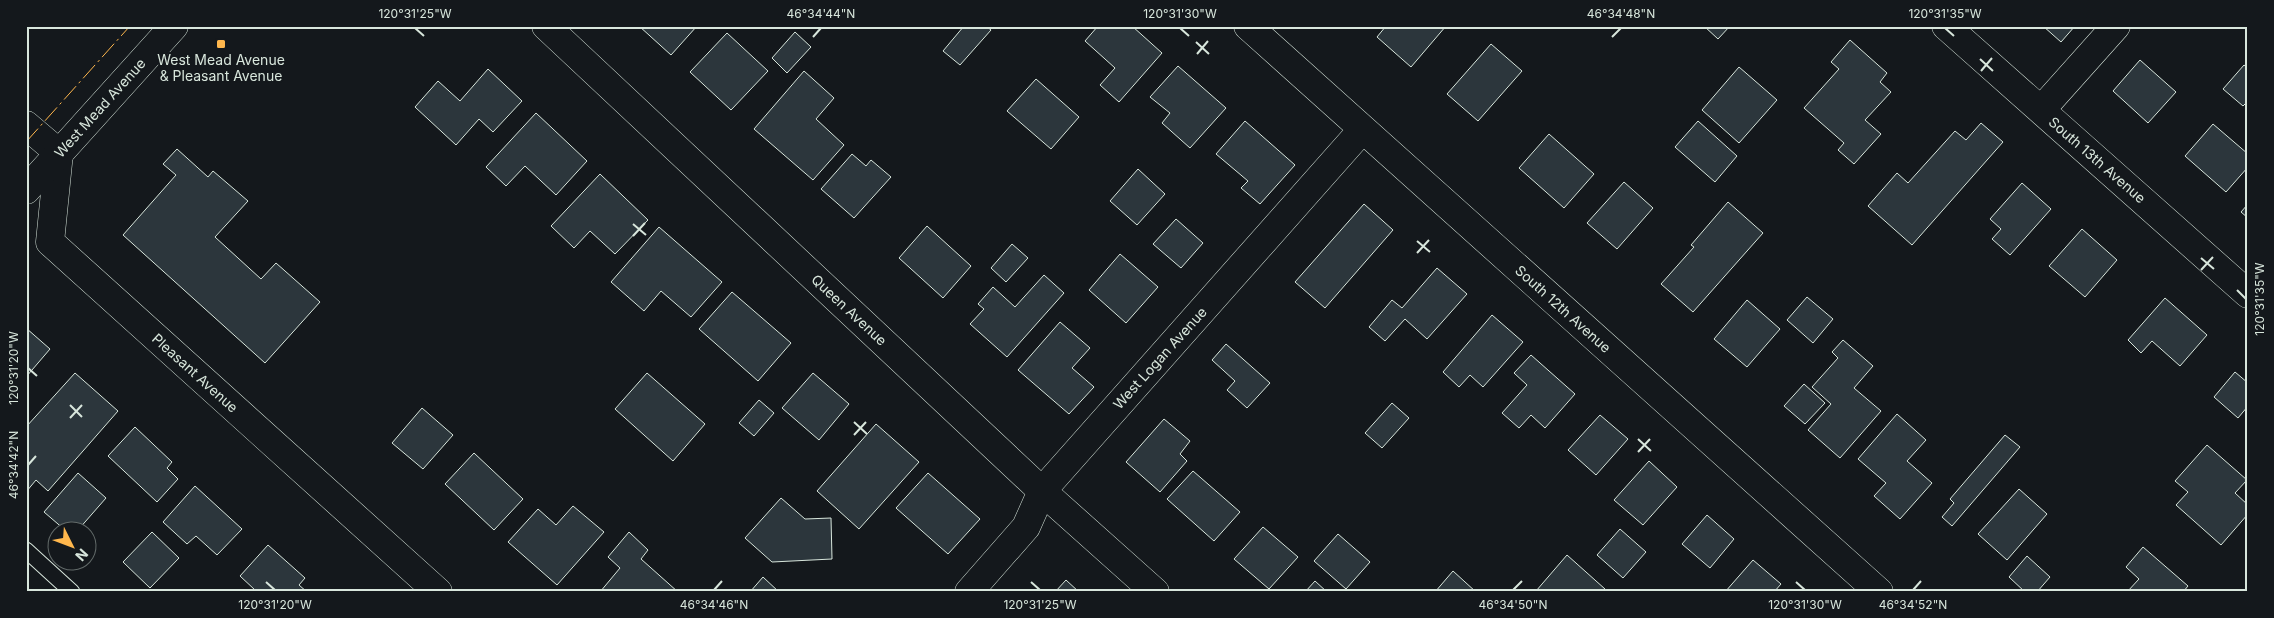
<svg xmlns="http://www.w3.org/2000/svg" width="2274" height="618" font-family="Inter,sans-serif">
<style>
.building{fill:#2c363c;stroke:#d8e6dc}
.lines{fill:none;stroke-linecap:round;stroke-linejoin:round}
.service-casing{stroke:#d8e6dc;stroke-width:17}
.minor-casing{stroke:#d8e6dc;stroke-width:29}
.tertiary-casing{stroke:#d8e6dc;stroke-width:29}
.service{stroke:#14181c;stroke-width:15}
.minor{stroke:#14181c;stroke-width:28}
.tertiary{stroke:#14181c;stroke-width:28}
.power{stroke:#ffb74d;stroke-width:1;stroke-dasharray:18 4 2.5 4;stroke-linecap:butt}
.ticks{fill:none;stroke:#d8e6dc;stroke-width:2}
.poi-dot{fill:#ffb74d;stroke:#14181c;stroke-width:2}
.labels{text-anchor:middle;stroke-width:4;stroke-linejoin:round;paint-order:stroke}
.poi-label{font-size:14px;fill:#d8e6dc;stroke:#14181c}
.street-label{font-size:14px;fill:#d8e6dc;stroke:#14181c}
.neatline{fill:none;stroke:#d8e6dc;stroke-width:2}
.ticks-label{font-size:12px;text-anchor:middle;fill:#d8e6dc}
</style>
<rect width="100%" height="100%" fill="#14181c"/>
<path class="building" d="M639,26H697L671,55Z
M964,26H986L991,30L960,65L943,51Z
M1098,26H1132L1162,53L1119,102L1100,85L1115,68L1085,41Z
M1386,26H1446L1411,67L1377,37Z
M1704,26H1730L1718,39Z
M2043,26H2075L2061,42Z
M795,32L811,47L787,73L772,58Z
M727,33L768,71L731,110L690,72Z
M1850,40L1887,73L1880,82L1891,92L1865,120L1881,134L1854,164L1838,150L1844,143L1804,108L1839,69L1831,62Z
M1491,44L1522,71L1478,121L1447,94Z
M2140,60L2176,92L2148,123L2113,91Z
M2244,65L2248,68V101L2243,106L2223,89Z
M1178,66L1226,108L1190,148L1162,123L1170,113L1150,97Z
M1739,67L1777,100L1739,143L1702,110Z
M488,69L522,101L493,132L479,119L456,145L415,107L438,81L460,101Z
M804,71L834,98L816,119L844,145L813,180L754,129Z
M1036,79L1079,117L1051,149L1007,111Z
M536,113L587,161L556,195L525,166L506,186L486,167Z
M1245,121L1295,165L1260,204L1241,188L1248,181L1216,154Z
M1698,121L1737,156L1715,182L1675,147Z
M1981,123L2003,142L1912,245L1868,206L1897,173L1908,183L1955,131L1966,140Z
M2213,124L2248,154V167L2226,192L2185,156Z
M1549,134L1594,174L1564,208L1519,168Z
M177,149L208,177L213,171L248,201L215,237L261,279L276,263L320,302L265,363L123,235L176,175L163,164Z
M852,154L866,166L871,160L891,177L854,218L821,189Z
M1138,169L1165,194L1137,225L1110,201Z
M600,174L648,220L615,254L590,231L574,248L551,226Z
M1624,182L1653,208L1617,249L1587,223Z
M2022,183L2051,209L2010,255L1992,239L2001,229L1990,219Z
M1728,202L1763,233L1693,312L1661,284L1694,247L1691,245Z
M1364,204L1393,230L1325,308L1295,282Z
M2248,204V218L2241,212Z
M1176,219L1203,243L1181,268L1153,244Z
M927,226L971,266L943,298L899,258Z
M659,227L722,282L691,317L661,291L644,311L611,282Z
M2082,229L2117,260L2085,297L2049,266Z
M1012,244L1028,258L1006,282L991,268Z
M1120,254L1158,287L1126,323L1089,290Z
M1437,268L1467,294L1427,339L1405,319L1385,341L1369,327L1392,300L1402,308Z
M1044,275L1064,293L1007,357L970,324L984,309L978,304L993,287L1015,307Z
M732,292L791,343L758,381L699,329Z
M1807,297L1833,319L1813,343L1787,320Z
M2165,298L2207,335L2180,366L2152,341L2141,353L2128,340Z
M1747,300L1780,329L1747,367L1714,339Z
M1492,315L1523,342L1483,387L1470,375L1459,387L1443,372Z
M1060,322L1090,348L1072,368L1094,387L1069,414L1018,370Z
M26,328L50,349L26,377Z
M1843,340L1873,366L1854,388L1881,411L1840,458L1808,430L1831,404L1812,387L1838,358L1832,352Z
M1226,344L1270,383L1247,408L1227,390L1235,381L1212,360Z
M1531,355L1575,394L1545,428L1531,415L1519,428L1502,413L1527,385L1514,373Z
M2235,372L2248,383V406L2238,418L2214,397Z
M75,373L118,411L48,491L36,480L26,492V427Z
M647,373L705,424L673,461L615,409Z
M813,373L849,404L819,440L782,408Z
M1804,384L1825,403L1805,424L1784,406Z
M759,400L774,413L754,436L739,423Z
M1392,403L1409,418L1382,448L1365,433Z
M422,408L453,435L423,469L392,443Z
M1897,414L1926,440L1907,461L1932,483L1900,519L1874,496L1886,483L1858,459Z
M1600,415L1628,439L1596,475L1568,450Z
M1164,419L1190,441L1180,454L1187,461L1160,492L1126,462Z
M876,424L919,462L859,529L817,491Z
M135,427L172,462L167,468L178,479L157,502L108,456Z
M2005,435L2020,447L1952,526L1942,517L1954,503L1950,499Z
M2207,445L2247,480L2235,493L2248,505V514L2221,545L2176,505L2188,492L2175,481Z
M474,453L523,499L494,530L445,484Z
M1649,461L1677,487L1643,525L1614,500Z
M1193,471L1240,512L1214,541L1167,499Z
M78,473L106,498L78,530H65L44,512Z
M928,473L980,519L948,554L896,508Z
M195,486L242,529L217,555L196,536L187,544L163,522Z
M2019,489L2047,514L2007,560L1978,534Z
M781,498L805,519L831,518L832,559L772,562L745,538Z
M573,506L604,532L557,585L508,542L538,509L556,525Z
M1707,515L1734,539L1710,568L1682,544Z
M1263,527L1298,557L1269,589L1234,559Z
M1620,529L1646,552L1623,578L1597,555Z
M152,532L179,558L150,588L123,562Z
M629,532L648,550L641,559L678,592H600L620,568L608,557Z
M1338,534L1370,562L1346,589L1314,561Z
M268,545L305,578L299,585L307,592H253L255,590L240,576Z
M2143,547L2188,586L2183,592H2127L2139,579L2126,567Z
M1567,555L1605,589L1603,592L1536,591Z
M2027,556L2050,577L2037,592H2025L2009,577Z
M1753,560L1781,584L1774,592H1725Z
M1453,571L1476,592H1435Z
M763,577L779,592H750Z
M1066,580L1079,592H1055Z
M1315,581L1327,592H1305Z"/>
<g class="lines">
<defs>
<path id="service" d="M26,550L72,592"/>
<path id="minor" d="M546,26L1042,491L1155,592
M1248,26L1879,592
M1946,26L2248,294
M2041,110L2116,26
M26,125L59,153L50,242L438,592
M969,592L1026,527L1042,491L1362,130"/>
<path id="tertiary" d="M26,190L174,26"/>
</defs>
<use href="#service" class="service-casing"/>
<use href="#minor" class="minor-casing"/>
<use href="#tertiary" class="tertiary-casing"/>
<use href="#service" class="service"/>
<use href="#minor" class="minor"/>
<use href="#tertiary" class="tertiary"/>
<path class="power" d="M26,142L130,26"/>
</g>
<path class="ticks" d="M415,28L424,36M1180,28L1189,36M1945,28L1954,36M813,37L821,28M1612,37L1621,28M1196,42L1209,54M1197,54L1208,41M1980,59L1993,71M1981,71L1992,58M633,224L646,235M633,236L645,223M1417,241L1430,252M1417,253L1429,240M2201,258L2214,269M2201,270L2213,257M2237,290L2246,299M28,368L37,376M70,405L82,417M70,418L82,405M854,422L867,434M854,435L866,422M1638,439L1651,451M1638,452L1650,439M28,465L36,456M266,582L275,590M1031,582L1040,590M1796,582L1805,590M714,590L722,581M1513,590L1522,581M1913,590L1921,581"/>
<rect class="poi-dot" x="216" y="39" width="10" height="10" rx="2.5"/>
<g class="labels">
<g class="poi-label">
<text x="221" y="65">West Mead Avenue<tspan x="221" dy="16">&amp; Pleasant Avenue</tspan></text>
</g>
<g class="street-label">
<text transform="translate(100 108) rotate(-48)" y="5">West Mead Avenue</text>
<text transform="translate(2097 160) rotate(41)" y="5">South 13th Avenue</text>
<text transform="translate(1563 309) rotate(42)" y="5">South 12th Avenue</text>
<text transform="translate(849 310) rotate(43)" y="5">Queen Avenue</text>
<text transform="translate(1160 358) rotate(-48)" y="5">West Logan Avenue</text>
<text transform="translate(195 373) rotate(42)" y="5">Pleasant Avenue</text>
</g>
</g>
<rect width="2274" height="618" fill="none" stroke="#14181c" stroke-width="55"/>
<g transform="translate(72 546) rotate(132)"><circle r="24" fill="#14181c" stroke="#626a69"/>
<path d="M0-4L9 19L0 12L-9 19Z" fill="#ffb74d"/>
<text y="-8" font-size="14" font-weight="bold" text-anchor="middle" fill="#d8e6dc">N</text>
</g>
<rect x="28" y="28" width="2218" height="562" class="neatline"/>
<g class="ticks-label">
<text x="415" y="18">120°31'25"W</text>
<text x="821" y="18">46°34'44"N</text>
<text x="1180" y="18">120°31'30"W</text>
<text x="1621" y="18">46°34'48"N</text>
<text x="1945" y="18">120°31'35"W</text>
<text transform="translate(2260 299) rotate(-90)" y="4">120°31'35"W</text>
<text transform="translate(14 368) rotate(-90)" y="4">120°31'20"W</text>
<text transform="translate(14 465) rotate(-90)" y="4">46°34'42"N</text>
<text x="275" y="609">120°31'20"W</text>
<text x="714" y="609">46°34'46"N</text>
<text x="1040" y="609">120°31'25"W</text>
<text x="1513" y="609">46°34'50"N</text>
<text x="1805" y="609">120°31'30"W</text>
<text x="1913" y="609">46°34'52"N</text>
</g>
</svg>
